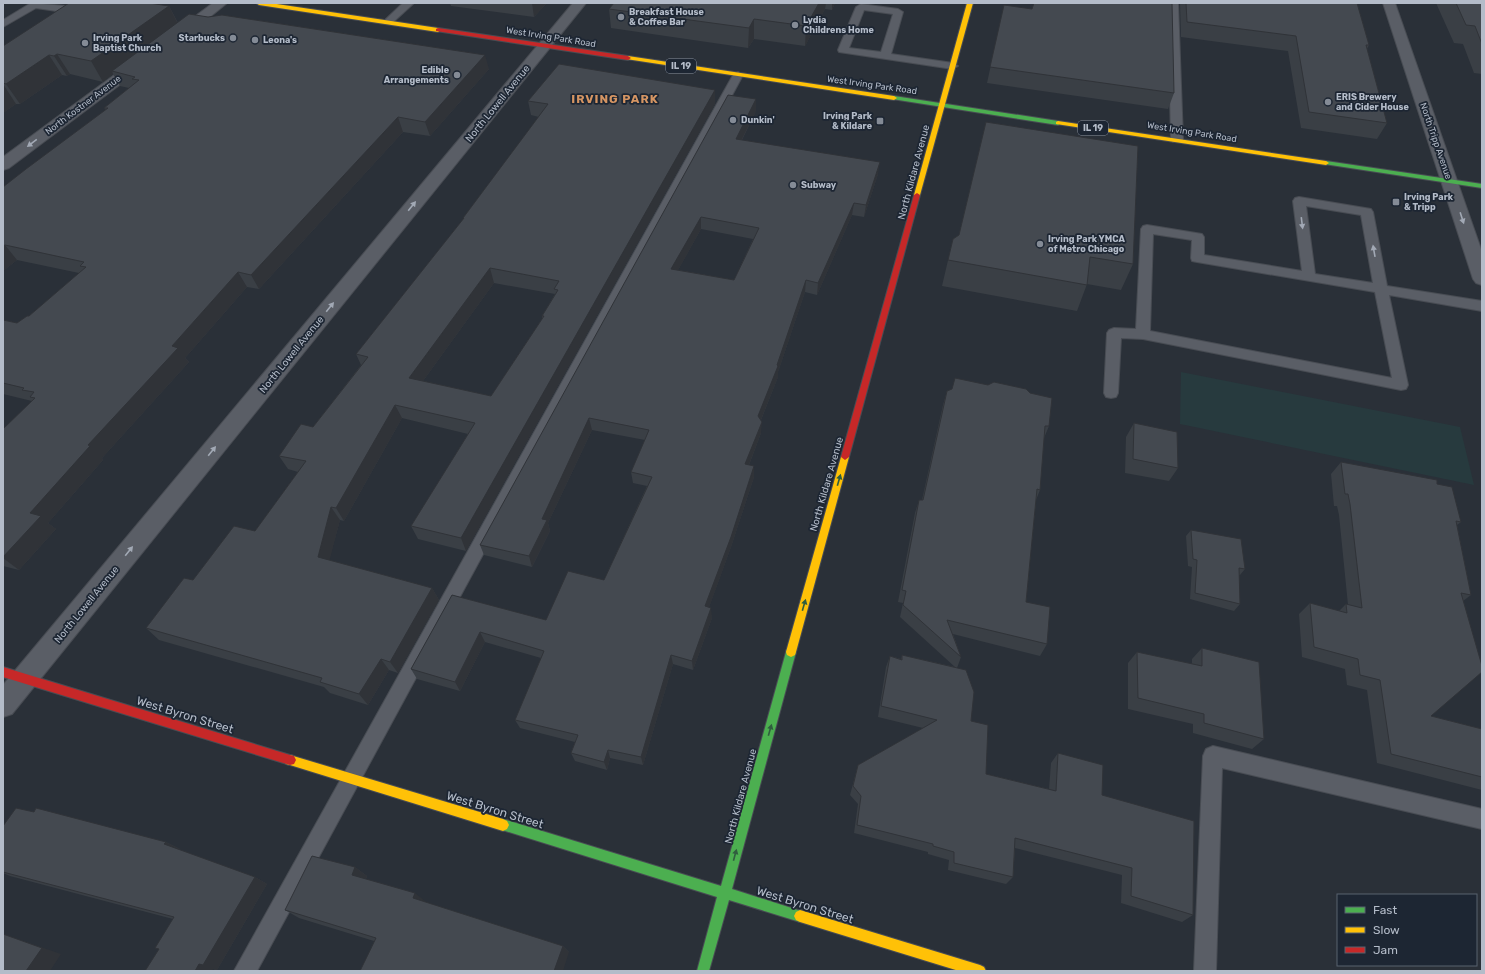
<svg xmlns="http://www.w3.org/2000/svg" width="1485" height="974" font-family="Rubik,sans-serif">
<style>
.green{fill:#273a3e}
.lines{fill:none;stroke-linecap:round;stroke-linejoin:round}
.lane-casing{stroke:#484c53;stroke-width:2}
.street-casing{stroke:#484c53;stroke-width:2}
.fast-casing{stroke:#484c53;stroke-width:2}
.slow-casing{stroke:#484c53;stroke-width:2}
.jam-casing{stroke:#484c53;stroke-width:2}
.lane{fill:#5a5e66;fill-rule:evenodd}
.street{fill:#5a5e66;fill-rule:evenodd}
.fast{fill:#4caf50;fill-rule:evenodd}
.slow{fill:#ffc107;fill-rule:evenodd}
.jam{fill:#c62828;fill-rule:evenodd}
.wall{fill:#3a3f45;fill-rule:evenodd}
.shaded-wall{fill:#303338}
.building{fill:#444950;stroke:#303338;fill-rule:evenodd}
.oneway{fill:#a2a9b5}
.oneway2{fill:#305d3f}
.poi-dot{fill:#848b96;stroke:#1d2633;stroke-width:1.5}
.labels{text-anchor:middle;stroke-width:3.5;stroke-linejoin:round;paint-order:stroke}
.far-poi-label{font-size:9px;font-weight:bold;fill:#b4bcc9;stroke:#1d2633;text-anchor:start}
.far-street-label{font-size:9px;fill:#b4bcc9;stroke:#1d2633}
.shield{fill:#1d2633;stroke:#878f9c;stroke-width:1}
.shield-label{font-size:9px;font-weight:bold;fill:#b4bcc9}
.street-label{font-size:10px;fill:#b4bcc9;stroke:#1d2633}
.far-district-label{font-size:12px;font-weight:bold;letter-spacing:1px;fill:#d59563;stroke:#1d2633}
.near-street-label{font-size:12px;fill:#b4bcc9;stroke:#1d2633}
</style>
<rect width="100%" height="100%" fill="#2a3038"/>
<path class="green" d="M1181,372L1460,427L1474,485L1180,424Z"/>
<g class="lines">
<defs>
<path id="lane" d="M31,3L66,6L71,9L60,16L55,13L57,11L36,8L3,27V20Z
M403,3H414L391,24H385L383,22L385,20Z
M1168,3H1178L1183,140L1181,142H1173L1171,140Z
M861,4L898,9L903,12L891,54L953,63L958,66L953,69L839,52L838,50L856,7ZM864,10L893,14L881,52L849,48Z
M738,72L743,75L257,971H234L733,75Z
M1299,197L1371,209L1373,212L1387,286L1482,301V311L1389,295L1408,385L1406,389L1401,390L1143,339L1121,338L1118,393L1116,397L1111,398L1106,397L1104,393L1107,333L1109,330L1114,328L1136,329L1141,229L1143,226L1147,225L1202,234L1204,237V255L1302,271L1293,201L1295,198ZM1306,206L1361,215L1373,283L1315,274ZM1153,234L1192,240L1191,258L1192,261L1197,262L1375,292L1392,378L1150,331Z
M1213,746L1482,809V829L1222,768L1216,971H1194L1203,756L1206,749Z"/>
<path id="street" d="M213,3H227L184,38H174L172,35L174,32Z
M573,3H586L12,714L3,717V685Z
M1383,3H1395L1482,252V285L1476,283L1473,279Z
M141,58L146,59L148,62L146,65L9,168L3,170V157L136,59Z"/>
<path id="fast" d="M894,96L1058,121L1061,123L1058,125L892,99L891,98Z
M1326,161L1482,184V188L1324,164V162Z
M791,647L795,649L796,652L732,889L804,912L806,916L804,920L800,922L729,900L709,971H697L717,897L499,829L497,825L499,821L503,819L721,886L786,652L787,649Z"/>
<path id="slow" d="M256,3H270L438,28L441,30L438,32L259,5Z
M967,3H973L920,195L919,196H915L914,195Z
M628,56L894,96L897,98L894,100L626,59V57Z
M1058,121L1326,161L1329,163L1326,165L1056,124V122Z
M845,454L849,457L796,652L795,655L791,657L787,655L786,652L841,457Z
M290,755L503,819L507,821L509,825L507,829L503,831L290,765L286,764L284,760L286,756Z
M800,910L980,965L984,967L986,971H959L800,922L796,920L794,916L796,912Z"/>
<path id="jam" d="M438,28L628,56L631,58L628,60L436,31V29Z
M917,193L920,195L849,457L845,460L841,457L914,195Z
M3,667L290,755L294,756L296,760L294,764L290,765L3,677Z"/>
</defs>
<use href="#lane" class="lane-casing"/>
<use href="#street" class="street-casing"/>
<use href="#fast" class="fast-casing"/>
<use href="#slow" class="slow-casing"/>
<use href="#jam" class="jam-casing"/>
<use href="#lane" class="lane"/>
<use href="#street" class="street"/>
<use href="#fast" class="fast"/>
<use href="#slow" class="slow"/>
<use href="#jam" class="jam"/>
</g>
<path class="wall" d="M450,3H547L534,17L451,6Z
M614,3H835L832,10L825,9L805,46L754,39L748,48L611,28L609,9Z
M1180,3H1357L1369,45L1367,49L1387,123L1377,139L1301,128L1288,51L1181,37Z
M1436,3H1482V74L1474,73L1463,44L1454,43Z
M1004,5L1174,93L1168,109L987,83Z
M169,6L178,23L489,69L430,136L403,132L259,289L247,287L185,358L189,362L102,458L103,460L48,523L56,529L19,570L3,566V429L32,401L3,394V320L17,323L29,316L79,273L17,260L3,271V187L106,110L104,108L129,88L120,86L113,74L103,82L70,74L67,76L62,75L20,104H16L3,113V46Z
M528,101L715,104L466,551L418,539L411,526L468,434L402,418L344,521L340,520L329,560L432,588L439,600L398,673L389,670L368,705L330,693L324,687L159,640L146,628L193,580L255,531L298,472L288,469L279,456L313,427L361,365L356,354L463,220V218L539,117L531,115ZM494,283L555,294L542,316V319L491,396L423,381Z
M756,111L742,140L878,174L864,217L852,215L817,295L805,292L778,372V377L761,420V433L749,465L754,477L731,547L709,607L712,618L693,670L673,664L643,765L610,758L607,770L575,761L571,753L575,742L520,728L515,720L541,658L485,642L460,691L417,679L411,669L452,595L546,620L604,580L647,486L633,483L631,472L645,440L592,430L548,523L550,531L532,567L484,555L480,545ZM701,229L753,239L734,280L678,270Z
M986,122L1133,264L1121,290L1087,284L1077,311L942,286L953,239L959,235Z
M947,391L1049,426L1044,438L1040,490L1036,500L1026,602L1047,644L1040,656L953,634L961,657L957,668L986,774L1049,789L1051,763L1058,753L1102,795L1193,915L1182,922L1121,903L1122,875L1015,848L1013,877L1006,884L948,870L949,860L928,854V852L854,833L858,804L850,795L858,765L923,728L878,717L886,667L890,656L901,659L902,655L955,667L900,617L903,603L898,602L915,513L919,500H922L943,405Z
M1134,423L1178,468L1169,481L1125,473L1126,437Z
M1341,462L1437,484L1461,522L1457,525L1471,595L1463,601L1431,716L1482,729V790L1377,763L1367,690L1347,685L1345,669L1302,657L1299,614L1310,603L1339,611L1346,604L1348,605L1339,515L1337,506H1334L1331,474Z
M1191,530L1245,569L1240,575H1239L1240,604L1234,611L1190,599L1192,567L1188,566L1186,536Z
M1202,648L1264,739L1252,749L1193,733V724L1128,709V663L1137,652L1192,664V659Z
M34,812L166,842L180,849L179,850L255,877L267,884L217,970L213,969L173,919L10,876L3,873V826Z
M355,867L367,876L366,879L425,902L563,946L569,952L374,941L299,918L285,910Z"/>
<path class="shaded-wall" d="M532,3H547L534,17Z
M819,3H826L825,9L805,46L806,26Z
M832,3H835L832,10Z
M169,6L179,26L112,71L113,74L103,82L91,61Z
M754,19V39L748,48L749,28Z
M57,54L70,74L67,76L54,56Z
M49,55L62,75L20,104L6,84Z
M485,55L489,69L430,136L425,122Z
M3,84L16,104L3,113Z
M715,90V104L466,551L461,538Z
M756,99V111L736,151V139Z
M398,117L403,132L259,289L251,275Z
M880,162L878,174L864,217L866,205Z
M854,203L852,215L817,295L818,283Z
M701,217V229L672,281L671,269Z
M5,245L17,260L3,271V246Z
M490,268L494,283L415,392L409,378Z
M238,272L247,287L185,358L189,362L102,458L103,460L48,523L56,529L19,570L3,558L30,513L172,346Z
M806,280L805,292L778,372V377L758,427V416Z
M395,405L402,418L344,521L336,508Z
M589,418L592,430L548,523L550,531L532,567L529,556L542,519Z
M762,422L761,433L745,475V464Z
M754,466V477L731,547L706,616L705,606Z
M331,507L340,520L327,570L318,557Z
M432,588L439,600L398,673L390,662Z
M711,608L712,618L693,670L692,661Z
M480,632L485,642L460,691L455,682Z
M671,655L673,664L643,765L641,757Z
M381,659L389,670L368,705L359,694Z
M608,750L610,758L607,770L604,762Z
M166,842L180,849L178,852L164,844Z
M355,867L367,876L364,884L352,875Z
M255,877L267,884L217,970L213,969L212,971H195Z
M415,893L426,902L413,898Z
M3,934L61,954L50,971H26Z
M563,946L569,952L563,971H554Z"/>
<path class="building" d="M69,3H149L169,6L91,61L57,54L54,56L49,55L6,84L3,83V46Z
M614,3H819L806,26L754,19L749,28L609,9Z
M1034,3H1172L1174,93L990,67L1004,5L1032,9Z
M1186,3H1357L1369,45H1366L1387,123L1309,112L1296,36L1187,22Z
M1456,3H1482V44L1475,26L1466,25Z
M189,14L208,17L222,15L485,55L425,122L398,117L251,275L238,272L172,346L178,348L88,445L90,446L30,513L41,516L3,557V429L35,398L30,397L34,392L22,390L24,388L3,383V320L17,323L27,316H29L86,267L80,266L84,262L5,245L3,246V187L26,169L108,108H104L139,80L132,79L135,77L112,71Z
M559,64L715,90L461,538L411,526L475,423L395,405L336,508L331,507L318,557L432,588L390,662L381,659L359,694L320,682L322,678L146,628L184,578L193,580L234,526L255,531L306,461L279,456L301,424L313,427L368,357L356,354L464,218H463L548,104L528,101ZM490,268L559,281L554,289L558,290L542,316H544L491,396L409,378Z
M728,95L756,99L736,139L880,162L866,205L854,203L818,283L806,280L777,365L778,366L758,416L762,422L745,464L754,466L731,537L705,606L711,608L692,661L671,655L641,757L608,750L604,762L571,753L578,735L515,720L544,651L480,632L455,682L411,669L452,595L546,620L568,571L604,580L652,477L631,472L649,430L589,418L542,519L547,520L529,556L480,545ZM701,217L759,228L734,280L671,269Z
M986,122L1138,146L1133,264L1090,257L1087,285L948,260L953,239L959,235Z
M955,378L988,385L994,382L1026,389L1030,393L1052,398L1049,426H1045L1040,490L1037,489L1026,602L1050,607L1047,644L947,620L961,657L903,605L906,591L902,590L919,500H923L947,391L952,389Z
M1134,423L1177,432L1178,468L1133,459Z
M1341,462L1437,480V484L1452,487L1461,522L1456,521L1471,595L1461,593L1482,666V672L1431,716L1482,729V777L1391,754L1380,680L1360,675L1358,659L1314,647L1310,603L1347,613L1346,604L1362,608L1350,504L1348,494H1345Z
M1191,530L1241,539L1245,569L1239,568L1240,604L1195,593L1197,560L1193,559Z
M1202,648L1259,662L1264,739L1204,723V714L1138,698L1137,652L1202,666Z
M902,655L966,670L974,692L971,721L988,725L986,774L1056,791L1058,753L1103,765L1102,795L1194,821L1193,915L1131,896L1132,868L1015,838L1013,877L954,863V852L933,846V844L857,825L861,796L853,786L858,765L937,720L881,706L890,656L902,660Z
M16,808L34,812L36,808L166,842L164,844L255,877L203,965L199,964L195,971H145L159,949L155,948L174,917L3,872V826Z
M312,856L355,867L352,875L415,893L413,898L563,946L554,971H360L376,938L285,910Z
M3,934L42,948L26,971H3Z"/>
<defs><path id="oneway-solid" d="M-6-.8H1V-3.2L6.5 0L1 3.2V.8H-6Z"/></defs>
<g class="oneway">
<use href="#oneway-solid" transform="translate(32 143) rotate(143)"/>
<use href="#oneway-solid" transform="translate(412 206) rotate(-51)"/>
<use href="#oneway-solid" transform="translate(1462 218) rotate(72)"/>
<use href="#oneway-solid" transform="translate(1302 223) rotate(83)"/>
<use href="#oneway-solid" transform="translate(1374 251) rotate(-100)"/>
<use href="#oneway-solid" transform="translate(330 307) rotate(-51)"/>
<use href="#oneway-solid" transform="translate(212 451) rotate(-51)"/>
<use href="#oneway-solid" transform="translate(129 551) rotate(-51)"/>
</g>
<g class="oneway2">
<use href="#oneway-solid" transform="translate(839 480) rotate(-74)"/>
<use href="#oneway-solid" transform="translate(804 605) rotate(-74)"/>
<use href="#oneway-solid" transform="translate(770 730) rotate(-74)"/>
<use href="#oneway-solid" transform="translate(735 855) rotate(-75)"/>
</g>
<g class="poi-dot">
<circle cx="621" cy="17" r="4"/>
<circle cx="795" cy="25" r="4"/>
<circle cx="233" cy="38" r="4"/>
<circle cx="255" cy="40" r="4"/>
<circle cx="85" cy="43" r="4"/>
<circle cx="457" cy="75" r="4"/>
<circle cx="1328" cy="102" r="4"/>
<circle cx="733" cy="120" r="4"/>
<rect x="876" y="117" width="8" height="8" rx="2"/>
<circle cx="793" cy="185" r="4"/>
<rect x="1392" y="198" width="8" height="8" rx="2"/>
<circle cx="1040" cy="244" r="4"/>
</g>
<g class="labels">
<g class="far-poi-label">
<text x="629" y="15">Breakfast House<tspan x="629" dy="10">&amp; Coffee Bar</tspan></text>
<text x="803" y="23">Lydia<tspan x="803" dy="10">Childrens Home</tspan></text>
<text x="93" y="41">Irving Park<tspan x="93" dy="10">Baptist Church</tspan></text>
<text x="225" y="41" text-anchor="end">Starbucks</text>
<text x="263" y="43">Leona's</text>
<text x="449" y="73" text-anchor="end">Edible<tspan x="449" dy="10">Arrangements</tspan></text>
<text x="1336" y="100">ERIS Brewery<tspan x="1336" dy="10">and Cider House</tspan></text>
<text x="872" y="119" text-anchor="end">Irving Park<tspan x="872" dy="10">&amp; Kildare</tspan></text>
<text x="741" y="123">Dunkin'</text>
<text x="801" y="188">Subway</text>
<text x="1404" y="200">Irving Park<tspan x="1404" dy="10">&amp; Tripp</tspan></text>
<text x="1048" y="242">Irving Park YMCA<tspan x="1048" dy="10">of Metro Chicago</tspan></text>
</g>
<g class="far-street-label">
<text transform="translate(551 37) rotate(9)" y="3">West Irving Park Road</text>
<text transform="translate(872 85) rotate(8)" y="3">West Irving Park Road</text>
<text transform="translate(83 105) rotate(-37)" y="3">North Kostner Avenue</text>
<text transform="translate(1192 132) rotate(9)" y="3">West Irving Park Road</text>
<text transform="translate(1436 141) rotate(71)" y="3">North Tripp Avenue</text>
</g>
<g class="shield">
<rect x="666" y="59" width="30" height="14" rx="3"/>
<rect x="1078" y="121" width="30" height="14" rx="3"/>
</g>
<g class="shield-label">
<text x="681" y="69">IL 19</text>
<text x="1093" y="131">IL 19</text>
</g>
<g class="street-label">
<text transform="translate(497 103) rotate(-51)" y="4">North Lowell Avenue</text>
<text transform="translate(913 172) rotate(-75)" y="4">North Kildare Avenue</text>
<text transform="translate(291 354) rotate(-51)" y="4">North Lowell Avenue</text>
<text transform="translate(826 484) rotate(-74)" y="4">North Kildare Avenue</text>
<text transform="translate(86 604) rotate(-51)" y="4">North Lowell Avenue</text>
<text transform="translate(740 796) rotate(-75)" y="4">North Kildare Avenue</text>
</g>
<g class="far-district-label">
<text x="615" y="103">IRVING PARK</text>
</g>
<g class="near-street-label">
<text transform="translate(185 715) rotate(17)" y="4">West Byron Street</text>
<text transform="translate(495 810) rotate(17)" y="4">West Byron Street</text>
<text transform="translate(805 905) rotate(17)" y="4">West Byron Street</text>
</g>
</g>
<rect width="1485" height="974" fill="none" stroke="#b4bcc9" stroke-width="8"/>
<rect x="1337" y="894" width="140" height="72" fill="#1d2633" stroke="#59626f"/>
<rect x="1345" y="907" width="20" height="6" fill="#4caf50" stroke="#59626f"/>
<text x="1373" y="914" font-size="12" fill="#b4bcc9">Fast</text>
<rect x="1345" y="927" width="20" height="6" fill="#ffc107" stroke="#59626f"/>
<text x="1373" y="934" font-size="12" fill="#b4bcc9">Slow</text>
<rect x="1345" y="947" width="20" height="6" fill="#c62828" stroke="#59626f"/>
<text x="1373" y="954" font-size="12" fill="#b4bcc9">Jam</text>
</svg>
